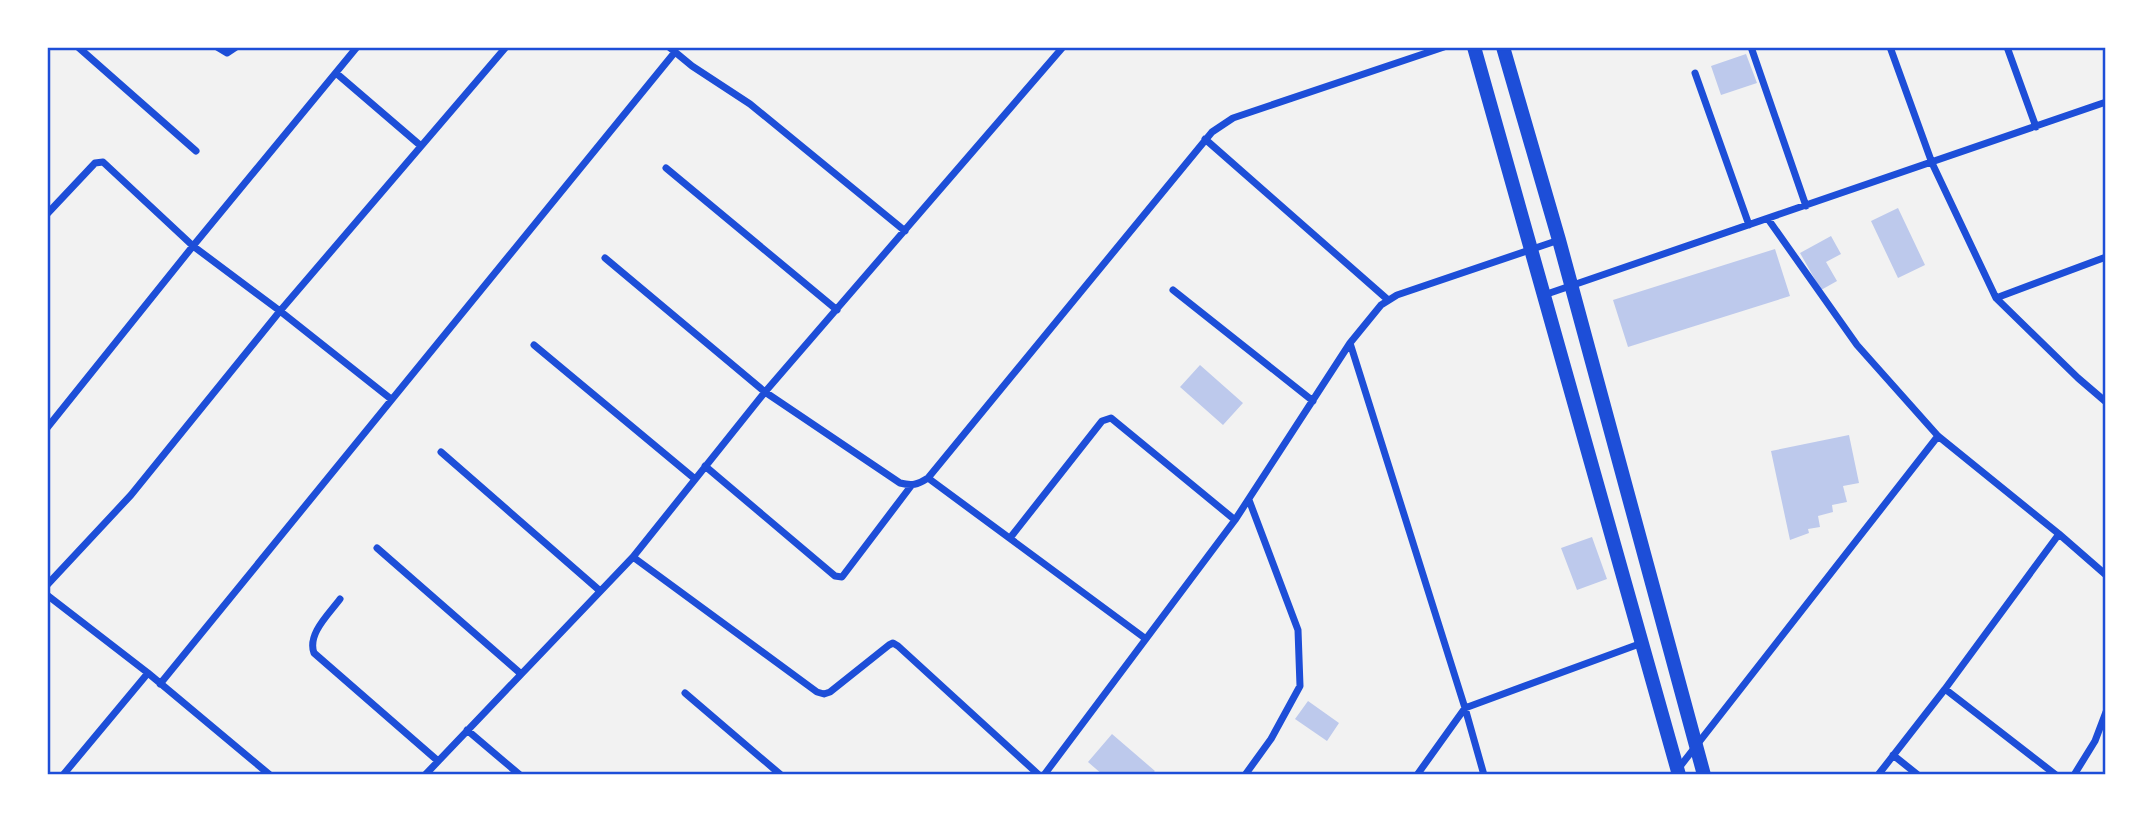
<svg xmlns="http://www.w3.org/2000/svg" width="2153" height="822" font-family="'Titillium Web',sans-serif">
<style>
.building{fill:#bdc9ec}
.lines{fill:none;stroke-linecap:round;stroke-linejoin:round}
.minor{stroke:#1d4ed8;stroke-width:7}
.secondary{stroke:#1d4ed8;stroke-width:14}
.neatline{fill:none;stroke:#1d4ed8;stroke-width:2.5}
</style>
<rect width="100%" height="100%" fill="#f2f2f2"/>
<path class="building" d="M1746,54L1757,83L1721,95L1711,66Z
M1898,208L1925,265L1898,278L1871,221Z
M1831,236L1841,254L1826,262L1837,281L1821,290L1800,253Z
M1775,249L1790,296L1628,347L1613,300Z
M1200,365L1243,403L1223,425L1180,387Z
M1849,435L1859,483L1843,486L1847,502L1832,505L1833,512L1818,516L1820,527L1808,529L1809,533L1790,540L1771,451Z
M1592,537L1607,579L1577,590L1561,548Z
M1308,701L1339,723L1327,741L1295,719Z
M1112,734L1155,771L1151,775H1103L1088,762Z"/>
<g class="lines">
<path class="minor" d="M78,47L196,151
M217,47L227,53L236,47
M669,47L692,66L750,104L905,231
M1751,47L1806,206
M1890,47L1932,163L1996,298L2078,378L2106,402
M2007,47L2036,127
M336,73L421,146
M1695,73L1749,225
M1205,139L1387,299
M666,168L837,310
M47,214L95,163L103,162L193,246L280,311L391,399
M1768,219L1857,345L1938,436L2059,534L2106,575
M605,258L765,392L900,483C912,486 917,485 928,478L1212,132L1233,118L1444,47
M1173,290L1313,401
M1544,295L2106,102
M1996,298L2106,257
M1350,343L1465,708L1484,775
M534,345L695,479
M47,428L193,246L357,47
M441,452L599,590
M705,466L835,576L842,577L911,486
M928,478L1146,639
M1010,538L1102,421L1111,418L1235,520
M377,548L520,673
M633,557L817,692L824,694L830,692L889,645L893,643L898,646L1039,775
M47,585L131,495L280,311L506,47
M47,595L148,673L270,775
M340,599C329,614 307,634 314,653L438,761
M160,684L675,52
M1945,689L2056,775
M685,693L781,775
M467,730L520,775
M1893,755L1918,775
M1678,769L1938,436
M63,775L148,673
M425,775L633,557L765,392L1063,47
M1044,775L1235,520L1350,343L1381,305L1397,295L1559,240
M1245,775L1271,739L1300,686L1298,630L1249,500
M1417,775L1465,708L1642,643
M1878,775L1945,689L2059,534
M2074,775L2095,741L2106,712"/>
<path class="secondary" d="M1474,47L1679,775
M1503,47L1559,240L1704,775"/>
</g>
<rect width="2153" height="822" fill="none" stroke="#ffffff" stroke-width="98"/>
<rect x="49" y="49" width="2055" height="724" class="neatline"/>
</svg>
